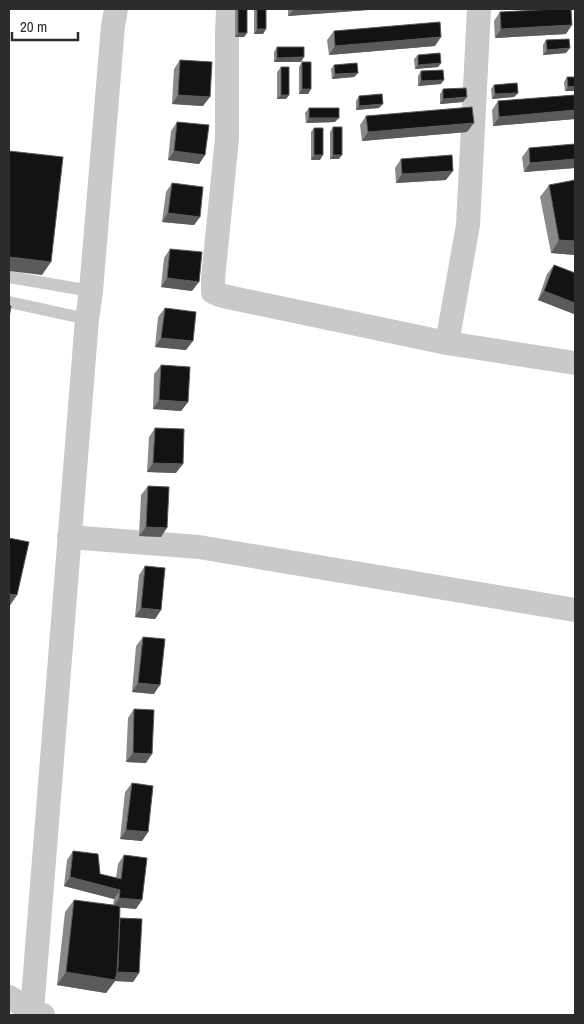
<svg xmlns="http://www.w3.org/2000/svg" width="584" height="1024" font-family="'Archivo Narrow',sans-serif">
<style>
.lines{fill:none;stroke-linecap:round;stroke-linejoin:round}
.lane{stroke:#c9c9c9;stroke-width:12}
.street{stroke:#c9c9c9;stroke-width:24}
.wall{fill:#898989}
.shaded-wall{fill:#5a5a5a}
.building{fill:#131313;stroke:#5a5a5a}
</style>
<rect width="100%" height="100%" fill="#fff"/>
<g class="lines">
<path class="lane" d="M9,277L91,291
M9,302L87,319"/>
<path class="street" d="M228,9L227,33V138L213,279V292L223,296L447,343L575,363
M447,343L468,225L479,9
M69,537L199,547L575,610
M9,997L32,1011L43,1015
M32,1011L87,319L91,291L113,26L116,9"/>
</g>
<path class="wall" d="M236,9H247V33L244,37H235V10Z
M254,9H266V29L263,34H254Z
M288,9H381L288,16Z
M500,12L566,34L495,38L494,21Z
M334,31L435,46L329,55L327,40Z
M546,40L566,53L543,55V45Z
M277,47L301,62H274V52Z
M418,55L441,63L438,67L415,69L414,59Z
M180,60L203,106L172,104L174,69Z
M302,62L311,89L308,94H299V67Z
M334,65L358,73L354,77L332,79L331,69Z
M281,67L289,95L286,99H277V72Z
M421,71L441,84L418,86V76Z
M567,77H575V91H565L564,82Z
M494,85L518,93L514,97L492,99L491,89Z
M443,89L463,102L440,104V94Z
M575,95V119L493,126L492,110L498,101Z
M359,96L379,108L356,110V101Z
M309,108L335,122L306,123L305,113Z
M366,116L467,132L362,141L360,125Z
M177,122L205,155L199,164L168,160L171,131Z
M333,127L339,159H330V132Z
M314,128L320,160H311V132Z
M575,144V168L524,172L522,157L529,148Z
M401,159L446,180L396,183L395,168Z
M172,183L200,217L194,225L162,222L166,192Z
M549,185L575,255L551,253L540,197Z
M170,249L192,291L161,287L164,258Z
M554,265L575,273V312L574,314L538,300L547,274Z
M165,308L186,350L155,347L158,317Z
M161,365L188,402L181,411L153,409L154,374Z
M155,428L176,473L147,472L149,437Z
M148,486L161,537L139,536L141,495Z
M145,566L161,610L155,619L135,617L139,575Z
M143,637L154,694L132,692L136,646Z
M134,709L146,763L126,762L128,718Z
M132,783L148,832L142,841L120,839L125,792Z
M73,851L100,874L116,878L118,864L124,855L136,909L120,907V918L139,973L133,982L115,981L106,993L57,985L65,912L74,900L113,905L114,899L64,886L67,860Z"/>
<path class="shaded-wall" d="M294,9H381L288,16Z
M572,25L566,34L495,38L501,29Z
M257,29H266L263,34H254Z
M238,33H247L244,37H235Z
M441,37L435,46L329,55L335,46Z
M570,48L566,53L543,55L547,50Z
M304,57L301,62H274L277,58Z
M441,63L438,67L415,69L418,65Z
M358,73L354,77L332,79L335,74Z
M444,80L441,84L418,86L421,81Z
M575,86V91H565L568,87Z
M302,89H311L308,94H299Z
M518,93L514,97L492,99L495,94Z
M178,95L210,97L203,106L172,104Z
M281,95H289L286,99H277Z
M467,97L463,102L440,104L443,99Z
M383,104L379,108L356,110L359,106Z
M575,110V119L493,126L499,117Z
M309,118H339L335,122L306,123Z
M474,123L467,132L362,141L368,132Z
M174,151L205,155L199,164L168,160Z
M314,155H323L320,160H311Z
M333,155H342L339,159H330Z
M575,159V168L524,172L530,163Z
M453,171L446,180L396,183L402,174Z
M168,213L200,217L194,225L162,222Z
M559,240L575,241V255L551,253Z
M9,257L51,262L42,275L9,271Z
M167,278L199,282L192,291L161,287Z
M544,291L575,303V312L574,314L538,300Z
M161,338L193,341L186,350L155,347Z
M159,400L188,402L181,411L153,409Z
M153,463L183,464L176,473L147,472Z
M146,527L167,528L161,537L139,536Z
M9,594L17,595L9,607Z
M141,608L161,610L155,619L135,617Z
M138,683L160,685L154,694L132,692Z
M133,753L152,754L146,763L126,762Z
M126,830L148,832L142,841L120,839Z
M70,877L120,890L114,899L64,886Z
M119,898L142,900L136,909L113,907Z
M66,972H115L139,973L133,982L115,981L106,993L57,985Z"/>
<path class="building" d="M238,9H247V33H238Z
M257,9H266V29H257Z
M556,9H571L572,25L501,29L500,12Z
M440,22L441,37L335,46L334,31Z
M569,39L570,48L547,50L546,40Z
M277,47H304V57L277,58Z
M440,53L441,63L418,65V55Z
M180,60L212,62L210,97L178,95Z
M302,62H311V89H302Z
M357,63L358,73L335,74L334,65Z
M281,67H289V95H281Z
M443,70L444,80L421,81V71Z
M567,77H575V86L568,87Z
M517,83L518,93L495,94L494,85Z
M466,88L467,97L443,99V89Z
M382,94L383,104L359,106V96Z
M575,95V110L499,117L498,101Z
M472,107L474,123L368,132L366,116Z
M309,108H339V118H309Z
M177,122L209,125L205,155L174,151Z
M333,127H342V155H333Z
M314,128H323V155H314Z
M575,144V159L530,163L529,148Z
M9,151L63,157L51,262L9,257Z
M452,155L453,171L402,174L401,159Z
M575,180V241L559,240L549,185Z
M172,183L203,187L200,217L168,213Z
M170,249L202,252L199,282L167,278Z
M554,265L575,273V303L544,291Z
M9,305L11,306L9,318Z
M165,308L196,312L193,341L161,338Z
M161,365L190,367L188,402L159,400Z
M155,428L184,429L183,464L153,463Z
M148,486L169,487L167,528L146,527Z
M9,538L29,542L17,595L9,594Z
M145,566L165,568L161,610L141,608Z
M143,637L165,639L160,685L138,683Z
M134,709L154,710L152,754L133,753Z
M132,783L153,786L148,832L126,830Z
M73,851L98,854L100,874L121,879L124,855L147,858L142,900L119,898L120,890L70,877Z
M74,900L120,906L118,968L115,980L66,972Z
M120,918L142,919L139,973L117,972Z"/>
<rect width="584" height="1024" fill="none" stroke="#2c2c2c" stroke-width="20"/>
<path d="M12 32v8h66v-8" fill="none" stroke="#2c2c2c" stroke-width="2.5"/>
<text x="20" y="32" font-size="15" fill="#2c2c2c" stroke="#ffffff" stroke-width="4" paint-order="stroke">20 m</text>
</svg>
